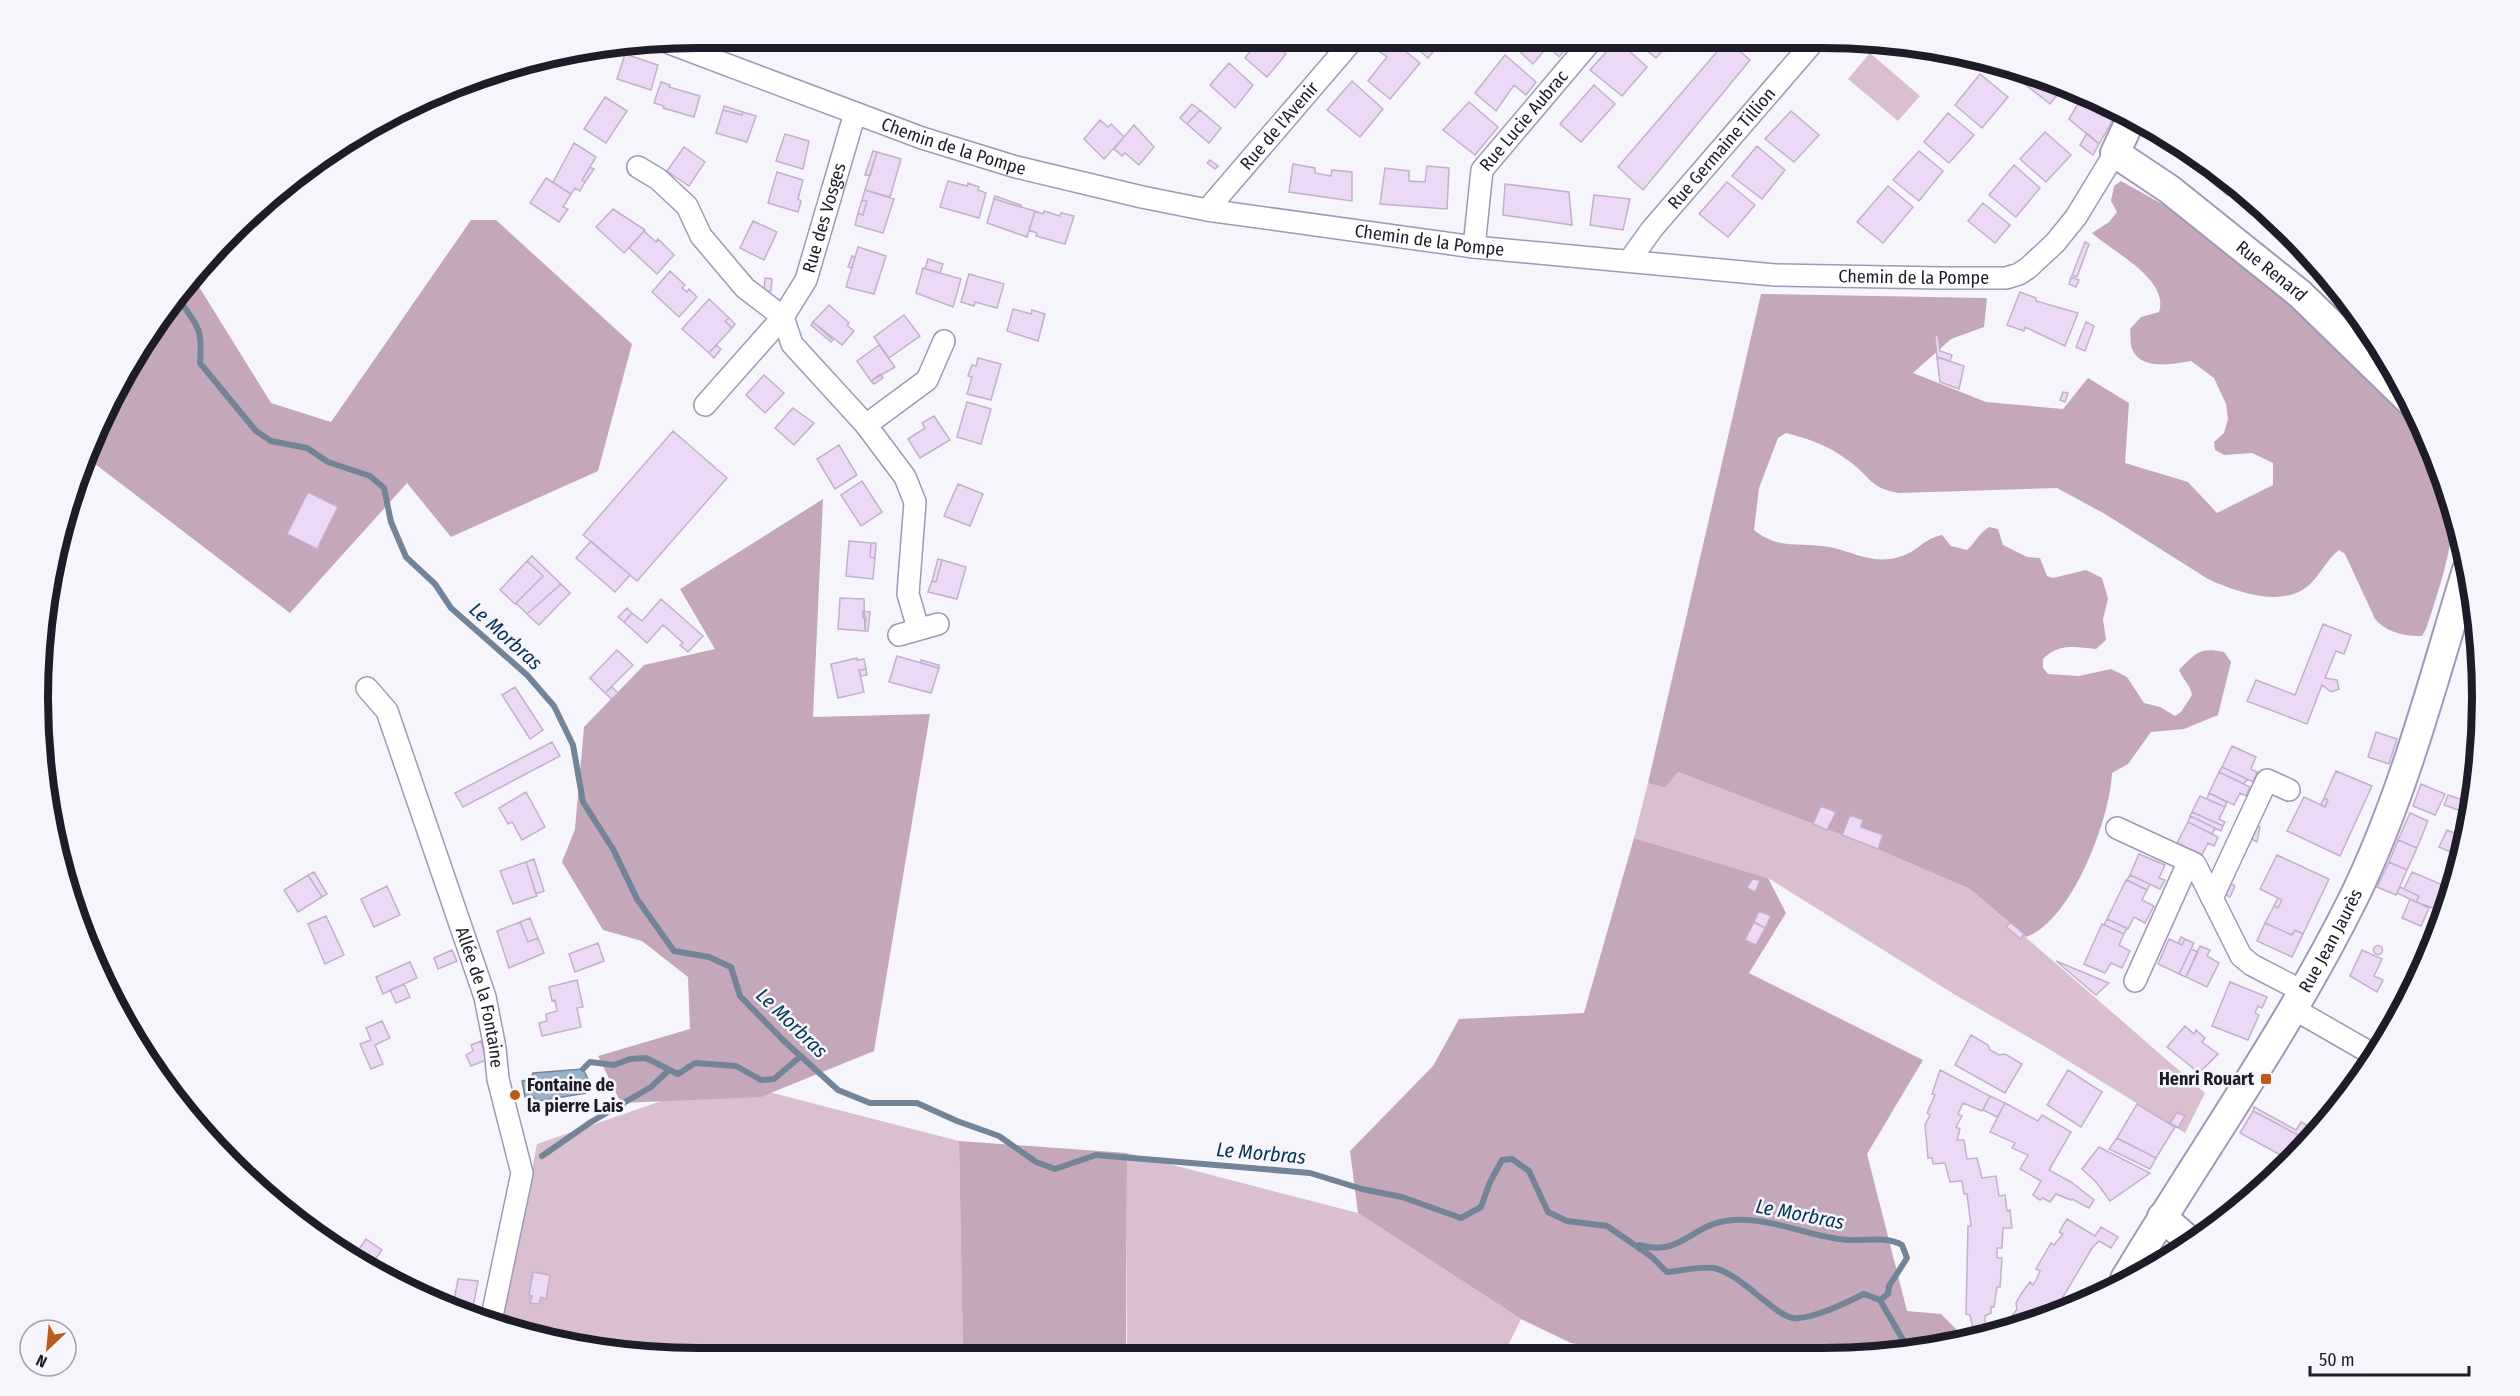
<svg xmlns="http://www.w3.org/2000/svg" width="2520" height="1396" font-family="'Fira Sans Condensed',sans-serif">
<style>
.green{fill:#d9bfd0}
.forest{fill:#c4a7ba}
.water{fill:#98b1c8;stroke:#738498;stroke-width:1.5}
.lines{fill:none;stroke-linecap:round;stroke-linejoin:round}
.stream{stroke:#738498;stroke-width:6}
.building{fill:#edd8f6;stroke:#c3b0cc;stroke-width:1.5}
.street-casing{stroke:#9e99b8;stroke-width:24}
.secondary-casing{stroke:#9e99b8;stroke-width:32}
.street{stroke:#fff;stroke-width:21}
.secondary{stroke:#fff;stroke-width:28}
.poi-dot{fill:#bb5a1c;stroke:#f6f5fc;stroke-width:2}
.labels{text-anchor:middle;stroke-width:5;stroke-linejoin:round;paint-order:stroke}
.street-label{font-size:18px;fill:#1e1c28;stroke:#f6f5fc}
.poi-label{font-size:18px;font-weight:bold;fill:#1e1c28;stroke:#f6f5fc;text-anchor:end}
.water-label{font-size:20px;font-style:italic;fill:#073353;stroke:#f6f5fc}
.rim{fill:none;stroke:#1e1c28;stroke-width:8}
</style>
<rect width="100%" height="100%" fill="#f6f5fc"/>
<path class="green" d="M1870,53L1920,96L1898,121L1848,79Z
M1678,772L1868,845L1970,889L2205,1093L2185,1133L2049,1049L1957,996L1768,878L1634,838L1648,783L1665,788Z
M722,1080L959,1141L963,1356L655,1357L527,1336L502,1326L537,1144Z
M1127,1153L1358,1213L1521,1319L1504,1354L1127,1356Z"/>
<path class="forest" d="M2121,181L2164,205L2323,328L2416,424L2428,441L2454,510C2452,552 2439,590 2426,629L2422,636C2405,637 2386,632 2375,619L2345,554L2339,550C2326,560 2320,576 2308,586C2282,608 2236,592 2208,579L2105,514L2057,488L1899,493C1869,488 1871,477 1849,461C1827,445 1812,440 1786,433L1778,438L1759,488L1754,530C1778,550 1801,542 1829,547C1855,552 1874,566 1902,556C1918,551 1923,539 1942,535L1951,546L1967,550C1976,542 1979,533 1989,527L1998,529L2003,545L2027,557L2040,558L2047,576L2053,578L2086,570L2102,578L2108,599L2103,619L2106,640L2096,649C2075,647 2059,643 2043,659V668L2048,674L2079,676L2111,669L2127,677L2144,703L2160,707L2175,716L2181,712L2192,695C2190,684 2183,680 2179,670C2196,653 2199,647 2224,652L2231,662L2218,715L2184,729L2151,732L2128,764L2112,773C2110,819 2072,921 2026,937L1970,889L1868,845L1678,772L1665,788L1648,783L1761,294L1987,298L1984,327L1951,339L1913,373L1986,402L2063,409L2088,378L2129,403L2125,463L2188,482L2217,513L2273,485V463L2252,453L2224,455L2215,450L2214,442L2224,433L2228,419L2226,404L2214,378L2191,361C2173,364 2141,371 2132,349C2130,344 2131,335 2130,329L2141,317L2159,312C2170,279 2111,251 2092,233L2109,222L2117,212L2111,201L2114,186Z
M471,220H496L632,344L598,471L451,537L407,483L290,613L86,457L105,406L149,331L193,277L271,403L331,422Z
M823,499L813,717L930,714L874,1051L761,1097L621,1103L598,1056L690,1029L688,977L642,941L603,930L562,862L575,829L584,727L644,665L715,649L680,589Z
M1634,838L1768,878L1786,913L1749,973L1923,1060L1867,1154L1907,1311L1941,1314L1966,1339L1908,1353L1635,1354L1571,1343L1521,1319L1358,1213L1350,1151L1433,1066L1459,1019L1584,1013Z
M959,1141L1127,1153L1126,1356H963Z"/>
<path class="water" d="M583,1069L589,1081L586,1093L538,1101L532,1096L525,1097L522,1081L531,1079L533,1073Z"/>
<g class="lines">
<path class="stream" d="M177,296C196,326 203,324 200,363L256,431L271,441L307,448L328,462L370,476L384,488L391,522L406,557L435,584L451,608L527,675L554,706L573,745L583,802L613,849L637,899L674,951L709,957L731,967L740,996L784,1041L838,1090L870,1103H917L957,1121L999,1136L1036,1162L1055,1169L1096,1155L1310,1173L1362,1189L1402,1197L1461,1218L1481,1207L1490,1182L1502,1160L1512,1159L1529,1171L1548,1212L1567,1221L1607,1226L1652,1257L1667,1272C1681,1271 1701,1266 1714,1268C1741,1274 1774,1315 1793,1318C1812,1320 1847,1302 1864,1294L1880,1300L1910,1352
M583,1069L590,1062L614,1065L630,1059L646,1058L678,1074L695,1063L736,1066L761,1080L774,1079L801,1056
M542,1156L591,1122L651,1087L668,1071
M1639,1245C1680,1257 1691,1226 1725,1221C1767,1214 1806,1237 1848,1240C1865,1241 1887,1236 1902,1245L1907,1258L1889,1286L1888,1294L1880,1300"/>
</g>
<path class="building" d="M1407,40H1443L1428,58Z
M1517,40H1573L1559,57L1548,46L1533,64L1513,45Z
M1617,40L1647,67L1622,96L1590,70Z
M1634,40H1672L1656,58Z
M1727,40L1750,60L1643,190L1618,167Z
M1265,41H1270L1286,54L1267,77L1245,58L1252,49L1255,52Z
M1385,41H1393L1420,63L1390,99L1368,81L1387,57L1377,50Z
M625,54L658,65L651,90L617,79Z
M1505,55L1536,82L1526,95L1514,85L1496,111L1475,93Z
M1229,63L1253,85L1235,108L1210,85Z
M2017,69L2034,72L2035,73L2026,85L2013,75Z
M2035,73L2064,86L2050,104L2026,85Z
M1980,74L2008,97L1982,128L1955,105Z
M1352,81L1383,109L1360,137L1327,110Z
M661,82L670,85L669,87L700,96L694,117L663,108L664,106L654,103Z
M1594,85L1615,104L1581,142L1560,124Z
M2083,95L2118,111L2099,144L2069,119Z
M605,97L627,111L606,143L584,129Z
M1469,102L1498,127L1475,155L1443,130Z
M1192,104L1200,110L1187,124L1180,118Z
M724,106L743,112L742,115L723,110Z
M723,110L742,115L743,112L756,116L747,142L716,133Z
M1200,110L1221,128L1209,143L1187,124Z
M1791,111L1819,135L1794,162L1765,139Z
M1948,113L1974,135L1949,163L1924,142Z
M1100,120L1108,127L1111,124L1124,137L1104,159L1084,139Z
M1134,125L1154,147L1139,165L1125,153L1122,156L1114,149Z
M2045,132L2071,155L2046,182L2020,159Z
M2087,133L2099,144L2093,155L2080,145Z
M785,134L809,141L803,169L776,161Z
M574,143L596,157L582,180L585,182L580,191L575,188L571,194L553,182Z
M1757,146L1785,170L1762,199L1732,176Z
M684,147L705,162L689,186L667,171Z
M873,151L877,152L870,176L865,175Z
M1919,151L1943,171L1919,201L1893,180Z
M877,152L901,159L890,197L865,190Z
M1210,160L1218,166L1215,169L1207,163Z
M1293,164L1315,168V173L1331,176L1332,170L1352,172V201L1289,192Z
M2014,165L2040,188L2016,217L1989,195Z
M2207,165L2235,186L2227,195L2201,173Z
M1427,166L1449,168L1447,209L1380,204L1385,168L1409,171V181L1425,182Z
M590,167L594,169L585,182L582,180Z
M777,172L803,180L798,199L801,201L798,212L768,203Z
M546,178L571,194L563,207L568,209L559,222L530,203Z
M948,181L967,186L968,183L979,187L978,190L986,193L979,218L940,207Z
M1727,182L1755,205L1728,237L1699,214Z
M1505,184L1569,192L1572,225L1503,215Z
M1888,186L1913,207L1883,243L1857,222Z
M865,190L894,199L883,233L855,225L858,213L863,215L867,201L862,200Z
M1594,195L1630,199L1623,230L1590,225Z
M995,196L1021,205V207L994,199Z
M994,199L1035,211L1027,237L987,223Z
M2255,199L2280,226L2279,227L2275,224L2270,230L2246,210Z
M862,200L867,201L863,215L858,213Z
M1983,203L2010,225L1995,243L1968,221Z
M613,209L645,230L624,253L596,227Z
M1035,211L1043,214L1044,211L1060,216L1061,213L1074,216L1065,244L1036,236L1037,233L1029,230Z
M753,221L777,232L764,260L740,248Z
M644,231L656,242L658,239L674,255L657,274L629,248Z
M2085,242L2089,244L2077,277L2072,275Z
M858,247L886,256L874,294L846,287Z
M852,256L855,257L852,268L848,267Z
M928,259L943,264L940,273L925,269Z
M923,268L961,279L953,307L916,293Z
M670,271L685,285L682,288L687,292L689,289L697,297L679,317L652,292Z
M969,274L1004,284L997,308L975,302L974,306L961,302Z
M2071,277L2079,280L2076,287L2069,284Z
M765,278L772,279L771,291H764Z
M2020,292L2036,298V301L2078,313L2065,346L2025,327L2024,331L2007,325Z
M709,299L729,318L725,321L732,328L709,353L682,329Z
M829,305L849,323L847,325L854,331L842,345L813,322Z
M1013,309L1031,314L1032,310L1045,314L1038,341L1007,331Z
M904,315L920,336L889,358L874,337Z
M729,318L735,324L732,328L725,321Z
M813,322L833,340L831,342L811,325Z
M2086,322L2094,326L2085,351L2076,347Z
M1935,335L1938,336L1940,351L1952,355L1950,361L1937,357Z
M716,345L721,349L714,358L709,353Z
M879,345L895,367L871,381L857,361Z
M1937,357L1964,366L1959,389L1940,382Z
M978,358L1001,364L991,400L967,394L972,377L968,376L972,365L976,366Z
M880,374L883,378L874,384L871,381Z
M764,375L784,393L765,413L746,395Z
M2063,392L2068,393L2065,402L2060,400Z
M967,402L991,409L981,444L957,437Z
M793,408L814,423L794,445L775,428Z
M934,416L950,440L920,458L908,439L925,428L922,423Z
M673,431L727,478L637,581L583,535Z
M839,445L857,475L835,489L817,459Z
M862,481L882,512L861,526L841,495Z
M958,484L983,494L970,526L944,516Z
M308,492L338,507L317,549L287,534Z
M591,541L630,575L615,592L576,558Z
M849,541L871,543L870,557L875,558L873,579L846,576Z
M871,543H876L875,558L870,557Z
M532,556L561,584L527,614L516,603L543,576L527,561Z
M938,559L942,560L936,582L932,581Z
M942,560L966,567L957,599L928,592L932,581L936,582Z
M527,561L543,576L515,604L500,590Z
M561,584L570,593L539,625L527,614Z
M840,598L864,599L865,631L838,629Z
M661,599L703,636L688,652L680,645L683,643L663,625L647,643L624,622L632,613L642,621Z
M2470,606H2473L2476,634L2463,629Z
M627,608L632,613L624,622L618,617Z
M863,611L870,612L868,631H865L866,618H863Z
M2323,624L2351,635L2344,654L2336,651L2325,678L2337,680L2339,689L2331,692L2322,685L2307,724L2247,701L2256,680L2295,695Z
M617,650L633,665L605,693L590,678Z
M897,656L939,668L931,693L889,682Z
M857,658V660L864,659L866,669L859,670L864,692L838,698L831,664Z
M921,660L939,665V668L920,663Z
M866,669L867,675L861,676L859,670Z
M515,687L543,730L530,739L502,695Z
M612,687L618,693L612,699L605,693Z
M2376,732L2397,739L2389,764L2368,757Z
M552,742L560,756L463,807L455,793Z
M2232,746L2256,757L2251,769L2257,772L2253,782L2222,767Z
M2222,767L2247,779L2244,784L2219,772Z
M2336,771L2372,786L2340,856L2287,831L2304,797L2325,807L2328,800L2324,798Z
M2219,772L2250,787L2246,796L2240,793L2234,805L2209,793Z
M2421,784L2445,794L2435,815L2413,806Z
M526,792L545,827L522,840L512,822L508,824L499,808Z
M2209,793L2227,802L2225,807L2207,799Z
M2448,795L2472,803L2470,814L2444,805Z
M2200,796L2225,807L2219,819L2225,822L2223,826L2192,812Z
M2324,798L2328,800L2325,807L2321,804Z
M1821,806L1836,812L1827,830L1813,824Z
M2192,812L2223,826L2221,831L2190,816Z
M2410,813L2428,821L2417,848L2398,840Z
M1850,815L1863,820L1861,827L1883,835L1878,849L1842,835Z
M2190,816L2215,828L2212,834L2188,822Z
M2188,822L2218,837L2214,846L2208,843L2202,855L2177,843Z
M2253,824L2260,827L2257,842L2247,837Z
M2447,830L2464,837L2460,856L2439,847Z
M2398,840L2417,848L2407,870L2389,862Z
M2139,854L2165,865L2159,878L2165,880L2160,889L2130,875Z
M2277,855L2329,879L2303,934L2295,930L2292,935L2265,923L2274,906L2278,908L2282,900L2260,889Z
M534,859L544,891L536,894L526,862Z
M526,862L537,896L513,904L500,871Z
M2389,862L2407,870L2396,895L2377,887Z
M314,872L327,894L322,897L308,875Z
M2412,872L2443,885L2440,890L2451,895L2448,908L2445,900L2441,899L2436,909L2416,902L2419,896L2404,889Z
M308,875L322,897L298,912L284,890Z
M2130,875L2150,884L2147,890L2127,880Z
M1753,878L1760,881L1755,892L1747,888Z
M2126,880L2147,890L2142,900L2154,906L2145,923L2134,917L2128,929L2107,919Z
M2230,883L2235,886L2230,897L2224,894Z
M387,886L400,915L374,927L361,899Z
M2400,887L2419,896L2416,902L2397,893Z
M2278,898L2282,900L2278,908L2274,906Z
M2410,899L2429,908L2421,926L2402,918Z
M1759,911L1771,916L1765,928L1754,922Z
M326,916L344,955L325,964L308,924Z
M530,918L538,938L528,942L520,922Z
M2107,919L2127,928L2124,934L2104,925Z
M520,922L528,942L538,938L544,953L509,968L497,931Z
M1754,922L1765,928L1756,945L1745,940Z
M2010,922L2024,934L2021,939L2006,927Z
M2265,923L2292,935L2295,930L2303,934L2292,957L2257,941Z
M2102,924L2124,934L2119,945L2130,951L2122,968L2111,963L2105,973L2084,964Z
M2181,937L2185,939L2182,945L2178,943Z
M2169,939L2182,945L2185,939L2194,943L2179,974L2158,964Z
M598,943L604,961L575,972L569,954Z
M2373.5 950a4.5 4.5 0 1 1 9 0a4.5 4.5 0 1 1-9 0Z
M2200,946L2210,950L2207,956L2219,963L2207,987L2186,977Z
M2191,949L2198,952L2186,977L2179,974Z
M452,950L457,961L438,969L434,958Z
M2362,950L2382,959L2374,976L2383,980L2377,992L2350,976Z
M2056,961L2109,983L2096,995Z
M410,962L417,978L383,994L376,977Z
M577,980L583,1007L577,1008L581,1027L542,1036L539,1023L547,1021L546,1014L557,1011L555,1000L552,1001L549,987Z
M2230,982L2267,997L2262,1008L2258,1006L2255,1013L2259,1015L2248,1040L2212,1026Z
M404,984L410,997L396,1003L390,990Z
M382,1021L390,1038L375,1045L383,1064L371,1069L360,1044L371,1040L366,1028Z
M2185,1026L2194,1034L2196,1030L2205,1038L2202,1042L2218,1054L2199,1073L2167,1047Z
M1971,1035L1988,1045L1990,1050L1999,1055L2005,1054L2022,1064L2005,1093L1955,1065Z
M481,1041L486,1060L471,1066L466,1055L473,1051L471,1045Z
M1940,1070L1990,1096L1982,1111L1963,1103L1958,1114L1962,1116L1956,1127L1960,1129L1957,1140H1964L1967,1159L1977,1158L1982,1178L1996,1176L1999,1196L2005,1195L2007,1211L2010,1210L2012,1228H2003L2002,1248H1997V1258H2002L2000,1287H1997L1994,1307H1991V1313L1985,1316V1322L1980,1329H1973L1970,1315L1966,1314L1968,1226H1971L1967,1194H1964L1962,1181L1950,1182L1945,1163L1933,1164L1932,1158H1928L1925,1125L1930,1115L1927,1113L1935,1095L1932,1094Z
M2068,1070L2102,1092L2081,1127L2047,1105Z
M1990,1096L2005,1103L1997,1117L1983,1110Z
M177,1097L200,1122L196,1126L176,1098Z
M2005,1103L2038,1121L2042,1115L2071,1132L2049,1170L2071,1182L2094,1200L2089,1208L2072,1199L2071,1200L2056,1194L2050,1202L2043,1198L2040,1200L2033,1195L2041,1181L2020,1169L2028,1155L2012,1148L2015,1143L1990,1132Z
M2137,1104L2175,1127L2156,1158L2117,1138Z
M2254,1107L2296,1130L2301,1122L2314,1129L2292,1162L2286,1158L2298,1135L2253,1111Z
M2253,1111L2298,1135L2286,1158L2240,1133Z
M2177,1112L2185,1116L2178,1128L2170,1123Z
M2117,1138L2156,1158L2150,1169L2109,1149Z
M2099,1147L2150,1173L2110,1201L2096,1182L2082,1169Z
M2067,1219L2095,1236L2101,1227L2118,1237L2111,1248L2099,1241L2092,1248L2053,1314L2035,1323L2001,1331L2017,1309L2016,1303L2021,1294L2030,1282L2033,1285L2037,1278L2040,1271L2036,1269L2051,1243L2054,1245L2063,1234L2059,1232Z
M366,1239L382,1250L374,1261L404,1283L403,1285L367,1270L352,1259Z
M533,1272L550,1275L546,1299L541,1297L539,1304L530,1303L532,1296L529,1295Z
M458,1279L478,1281L472,1313L453,1305Z"/>
<g class="lines">
<defs>
<g id="street">
<path id="s1" d="M669,43L922,138L1016,167L1142,197L1207,210L1474,247L1775,275L1940,278H2006L2019,274L2028,268L2055,243L2076,217L2115,153"/>
<path d="M638,167L658,179L687,206L701,236L745,288L783,317L792,344L866,425L905,477L915,502L908,594L918,628"/>
<path id="s2" d="M1207,210L1352,41"/>
<path id="s3" d="M1474,247L1482,170L1592,40"/>
<path id="s4" d="M1629,261L1652,229L1816,39"/>
<path id="s5" d="M705,405L783,317L806,280L855,113"/>
<path d="M866,425L927,380L944,341"/>
<path d="M899,635L938,624"/>
<path id="s6" d="M367,688L387,711L485,997L495,1048L498,1079L522,1173L491,1321"/>
<path d="M2117,828L2195,864L2241,956L2252,965L2304,992"/>
<path d="M2212,898L2267,780L2289,790"/>
<path d="M2135,981L2189,861"/>
<path d="M2294,1009L2374,1055"/>
</g>
<g id="secondary">
<path id="s7" d="M2132,117L2115,153L2169,189L2300,294L2413,404"/>
<path d="M2162,1217L2193,1244"/>
<path id="s8" d="M2125,1279C2201,1152 2287,1032 2353,899C2404,795 2433,680 2467,570"/>
</g>
</defs>
<use href="#street" class="street-casing"/>
<use href="#secondary" class="secondary-casing"/>
<use href="#street" class="street"/>
<use href="#secondary" class="secondary"/>
</g>
<g class="poi-dot">
<rect x="2260" y="1073" width="12" height="12" rx="3"/>
<circle cx="515" cy="1095" r="6"/>
</g>
<g class="labels">
<g class="street-label">
<text dy="6" stroke="none"><textPath href="#s3" startOffset="142">Rue Lucie Aubrac</textPath></text>
<text dy="6" stroke="none"><textPath href="#s2" startOffset="111">Rue de l'Avenir</textPath></text>
<text dy="6" stroke="none"><textPath href="#s1" startOffset="303">Chemin de la Pompe</textPath></text>
<text dy="6" stroke="none"><textPath href="#s4" startOffset="146">Rue Germaine Tillion</textPath></text>
<text dy="6" stroke="none"><textPath href="#s5" startOffset="226">Rue des Vosges</textPath></text>
<text dy="6" stroke="none"><textPath href="#s1" startOffset="789">Chemin de la Pompe</textPath></text>
<text dy="6" stroke="none"><textPath href="#s7" startOffset="236">Rue Renard</textPath></text>
<text dy="6" stroke="none"><textPath href="#s1" startOffset="1275">Chemin de la Pompe</textPath></text>
<text dy="6" stroke="none"><textPath href="#s8" startOffset="396">Rue Jean Jaurès</textPath></text>
<text dy="6" stroke="none"><textPath href="#s6" startOffset="332">Allée de la Fontaine</textPath></text>
</g>
<g class="poi-label">
<text x="2254" y="1085">Henri Rouart</text>
<text x="527" y="1091" text-anchor="start">Fontaine de<tspan x="527" dy="21">la pierre Lais</tspan></text>
</g>
<g class="water-label">
<text transform="translate(506 636) rotate(42)" y="7">Le Morbras</text>
<text transform="translate(792 1023) rotate(44)" y="7">Le Morbras</text>
<text transform="translate(1261 1153) rotate(5)" y="7">Le Morbras</text>
<text transform="translate(1800 1214) rotate(11)" y="7">Le Morbras</text>
</g>
</g>
<path d="M0 0H2520V1396H0ZM698 48H1822A650 650 0 0 1 2472 698V698A650 650 0 0 1 1822 1348H698A650 650 0 0 1 48 698V698A650 650 0 0 1 698 48Z" fill="#f6f5fc" fill-rule="evenodd"/>
<path class="rim" d="M698 48H1822A650 650 0 0 1 2472 698V698A650 650 0 0 1 1822 1348H698A650 650 0 0 1 48 698V698A650 650 0 0 1 698 48Z"/>
<g transform="translate(48 1348) rotate(206)"><circle r="28" fill="#f6f5fc" stroke="#a09ea7" stroke-width="1.5"/>
<path d="M0-4.5L10 22L0 15L-10 22Z" fill="#bb5a1c"/>
<text y="-9" font-size="16" font-weight="bold" text-anchor="middle" fill="#1e1c28">N</text>
</g>
<path d="M2310 1366v9h159v-9" fill="none" stroke="#1e1c28" stroke-width="3"/>
<text x="2319" y="1366" font-size="18" fill="#1e1c28" stroke="#f6f5fc" stroke-width="4.5" paint-order="stroke">50 m</text>
</svg>
